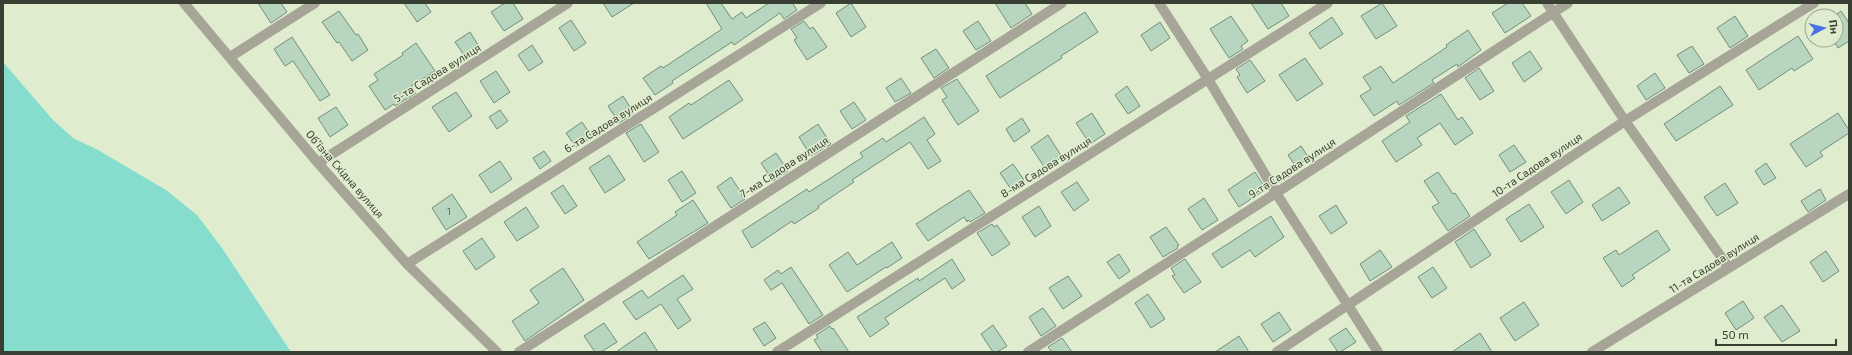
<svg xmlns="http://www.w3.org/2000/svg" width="1852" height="355" font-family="'Exo 2',sans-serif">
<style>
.water{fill:#86ddce}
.building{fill:#b8d5c0;stroke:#728e7a}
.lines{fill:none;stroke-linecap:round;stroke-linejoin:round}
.minor{stroke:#a7a597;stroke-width:10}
.labels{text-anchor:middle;stroke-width:3;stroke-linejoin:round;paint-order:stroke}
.number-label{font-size:9px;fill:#5a6456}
.street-label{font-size:11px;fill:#3a3f33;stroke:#dfeccd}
</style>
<rect width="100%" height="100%" fill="#dfeccd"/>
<path class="water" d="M3,62L53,120L73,138L98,150L166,190L197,215L222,248L291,352H3Z"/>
<path class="building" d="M258,3H281L287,12L271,23Z
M404,3H425L431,12L417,22Z
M505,3H513L523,19L504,31L491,12Z
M603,3H634L612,17Z
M706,3H721L732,19L742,12L746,18L769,3H795L793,4L797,10L784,19L780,13L734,45L732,42L672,81L673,83L655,95L643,78L661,66L663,68L722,29Z
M851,3L866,27L851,37L836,13Z
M995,3H1025L1032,14L1011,28Z
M1251,3H1281L1289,16L1268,29Z
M1382,3L1397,26L1376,39L1361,16Z
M1508,3H1522L1531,16L1505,33L1492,13Z
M339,11L356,35L358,34L368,50L352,61L339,42L337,43L322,22Z
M1841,11L1849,23V41L1838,48L1833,40H1836V16H1834Z
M1085,12L1098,32L1061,56L1062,58L1000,98L986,76Z
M1231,16L1248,41L1241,46L1243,49L1229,58L1210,29Z
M1735,16L1748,36L1730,48L1717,28Z
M1332,17L1343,34L1320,49L1309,33Z
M571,20L586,43L574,51L559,28Z
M804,21L810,29L813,27L827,47L807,60L794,40L797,38L791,29Z
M978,21L991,41L976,50L963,31Z
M1160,22L1170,38L1151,51L1141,35Z
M1468,30L1481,50L1458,67L1457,64L1432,80L1434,83L1399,105L1397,101L1374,116L1360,96L1371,89L1363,77L1381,66L1393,83L1447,47L1446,45Z
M470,32L480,48L466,58L455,42Z
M1798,36L1813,59L1794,71L1792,68L1759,90L1746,70Z
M292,37L330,95L320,101L293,61L285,66L274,49Z
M416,43L435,71L411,86L416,93L395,106L394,104L385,110L369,86L378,80L374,74L403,55L402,53Z
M532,45L543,62L529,71L518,55Z
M1692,46L1704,64L1689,73L1677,55Z
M936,49L949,68L934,78L921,58Z
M1530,51L1542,69L1524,82L1512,63Z
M1305,58L1323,84L1297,101L1279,75Z
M1250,60L1265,81L1247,93L1237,77L1240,75L1236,69Z
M1479,68L1494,91L1480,100L1465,78Z
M496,71L510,92L494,103L480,81Z
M1655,73L1665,88L1646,100L1637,86Z
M901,78L911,93L895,102L886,88Z
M957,79L979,111L958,125L942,100L947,97L941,88Z
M729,80L743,100L683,139L669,117L689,103L691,105Z
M1127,86L1140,106L1128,114L1115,95Z
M1720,86L1733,105L1676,141L1664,124Z
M456,92L472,116L449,132L432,107Z
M1441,94L1458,120L1462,117L1473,133L1455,145L1440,123L1417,138L1422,145L1396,162L1382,141L1410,122L1406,116Z
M623,96L634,113L619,123L608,106Z
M854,102L866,120L852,129L840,111Z
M336,107L348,125L330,137L318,118Z
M500,110L508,121L497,129L489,117Z
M1092,113L1105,134L1090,144L1076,123Z
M1838,113L1849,130V133L1820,152L1823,156L1806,167L1790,144Z
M924,117L935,134L927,140L941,161L928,169L910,142L852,180L854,182L818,206L819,208L794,224L792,221L752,248L742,231L807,189L809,192L863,157L860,153L883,138L886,142Z
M1022,118L1030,131L1014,142L1006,129Z
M582,122L592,137L576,147L566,133Z
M641,124L659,152L644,162L626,133Z
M818,124L831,144L811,156L799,137Z
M1048,135L1062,157L1045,168L1031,147Z
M1514,145L1526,162L1510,172L1499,155Z
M1301,146L1309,158L1296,167L1288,155Z
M544,151L551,161L540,169L533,158Z
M776,153L788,171L773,181L761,163Z
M609,155L625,180L605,193L589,168Z
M500,161L512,179L491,193L479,175Z
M1766,163L1776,178L1764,185L1755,171Z
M1013,164L1024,180L1011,189L1000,173Z
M682,171L696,193L682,202L668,180Z
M1255,172L1266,189L1239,207L1228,190Z
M1438,172L1453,194L1455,193L1470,216L1448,231L1432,207L1439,203L1424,181Z
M731,177L745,199L731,208L717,187Z
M1569,180L1583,202L1566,214L1551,192Z
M1077,182L1089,200L1074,211L1061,192Z
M1725,183L1738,203L1717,216L1704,197Z
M563,185L577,206L565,214L551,193Z
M1619,187L1630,203L1602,221L1592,205Z
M1820,189L1826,200L1808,212L1801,201Z
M969,190L985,213L970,222L968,220L967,222L964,217L928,241L916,224Z
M452,194L467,217L446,230L432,208Z
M1204,198L1218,220L1202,230L1188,209Z
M693,200L708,223L649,259L637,242L677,215L675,212Z
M1529,204L1544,227L1521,242L1506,219Z
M1336,205L1347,223L1331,234L1319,216Z
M1039,206L1051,226L1035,237L1022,217Z
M526,207L539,227L517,241L504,222Z
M1271,216L1284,237L1255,257L1250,250L1222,268L1212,254Z
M992,224L994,227L997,225L1010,244L992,256L977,233Z
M1166,227L1179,245L1177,246L1178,248L1163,257L1150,237Z
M1474,229L1491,255L1471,268L1455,242Z
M1657,230L1670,250L1632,275L1635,278L1622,287L1603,258L1616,250L1619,255Z
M482,238L495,257L476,270L463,251Z
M892,242L902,258L887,268L886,267L847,292L829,265L848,252L857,265Z
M1380,250L1392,267L1370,281L1360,264Z
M1826,251L1839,271L1823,282L1810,262Z
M1119,254L1130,271L1119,279L1107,262Z
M952,259L965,280L952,289L945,278L885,318L889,324L870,337L857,317L918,278L919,281Z
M1185,259L1201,282L1184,293L1172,276L1175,275L1171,268Z
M791,267L823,315L809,324L782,283L771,290L764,280L778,270L781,274Z
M1433,267L1447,288L1432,298L1418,277Z
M563,268L584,300L525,341L512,321L539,303L530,290Z
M683,275L693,289L677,299L691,320L678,329L661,304L636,320L623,302L642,290L648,298Z
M1068,276L1082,296L1063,309L1049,288Z
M1148,294L1165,319L1151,328L1135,303Z
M1743,301L1754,318L1736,330L1725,313Z
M1524,302L1539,325L1515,341L1500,318Z
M1782,305L1800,331L1782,342L1764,317Z
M1043,308L1056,326L1041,336L1029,317Z
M1279,312L1291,330L1273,342L1261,324Z
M765,322L776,338L764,346L753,329Z
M604,323L617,342L601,352H595L584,336Z
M993,325L1007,346L997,352H993L981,334Z
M830,326L832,329L833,328L849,352H822L814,340L818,338L816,335Z
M1346,328L1356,342L1340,352H1338L1329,339Z
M645,332L658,352H616Z
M1480,333L1492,352H1452Z
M1239,336L1249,352H1215Z
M1062,338L1072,352H1052L1048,347Z"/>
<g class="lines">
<path class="minor" d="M184,3L318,163L407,264L497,352
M1159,3L1208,79L1276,193L1378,352
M1547,3L1625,121L1729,268
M230,57L315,3
M318,163L568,3
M407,264L821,3
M519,352L1062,3
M777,352L1328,3
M1028,352L1276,193L1568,3
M1277,352L1625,121L1814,3
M1592,352L1849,194"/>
</g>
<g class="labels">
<g class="number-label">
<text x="449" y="215">1</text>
</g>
<g class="street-label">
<text transform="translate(437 73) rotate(-32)" y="4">5-та Садова вулиця</text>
<text transform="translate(608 123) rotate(-32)" y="4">6-та Садова вулиця</text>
<text transform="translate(1537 165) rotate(-34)" y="4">10-та Садова вулиця</text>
<text transform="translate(784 167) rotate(-33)" y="4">7-ма Садова вулиця</text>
<text transform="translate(1046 167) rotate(-32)" y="4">8-ма Садова вулиця</text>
<text transform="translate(1292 168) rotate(-33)" y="4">9-та Садова вулиця</text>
<text transform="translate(345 174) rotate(49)" y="4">Обʼїзна Східна вулиця</text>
<text transform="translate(1714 263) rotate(-32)" y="4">11-та Садова вулиця</text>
</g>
</g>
<rect width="1852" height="355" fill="none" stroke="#3a3f33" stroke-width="8"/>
<g transform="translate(1824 28) rotate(83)"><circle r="19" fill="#dfeccd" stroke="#9da78f"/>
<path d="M0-3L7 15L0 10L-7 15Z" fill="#4874e7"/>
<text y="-6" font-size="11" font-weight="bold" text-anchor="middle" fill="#3a3f33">Пн</text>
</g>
<path d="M1716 339v6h120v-6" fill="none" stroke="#3a3f33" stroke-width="2"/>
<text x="1722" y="339" font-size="12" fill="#3a3f33" stroke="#dfeccd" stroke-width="3" paint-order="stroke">50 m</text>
</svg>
